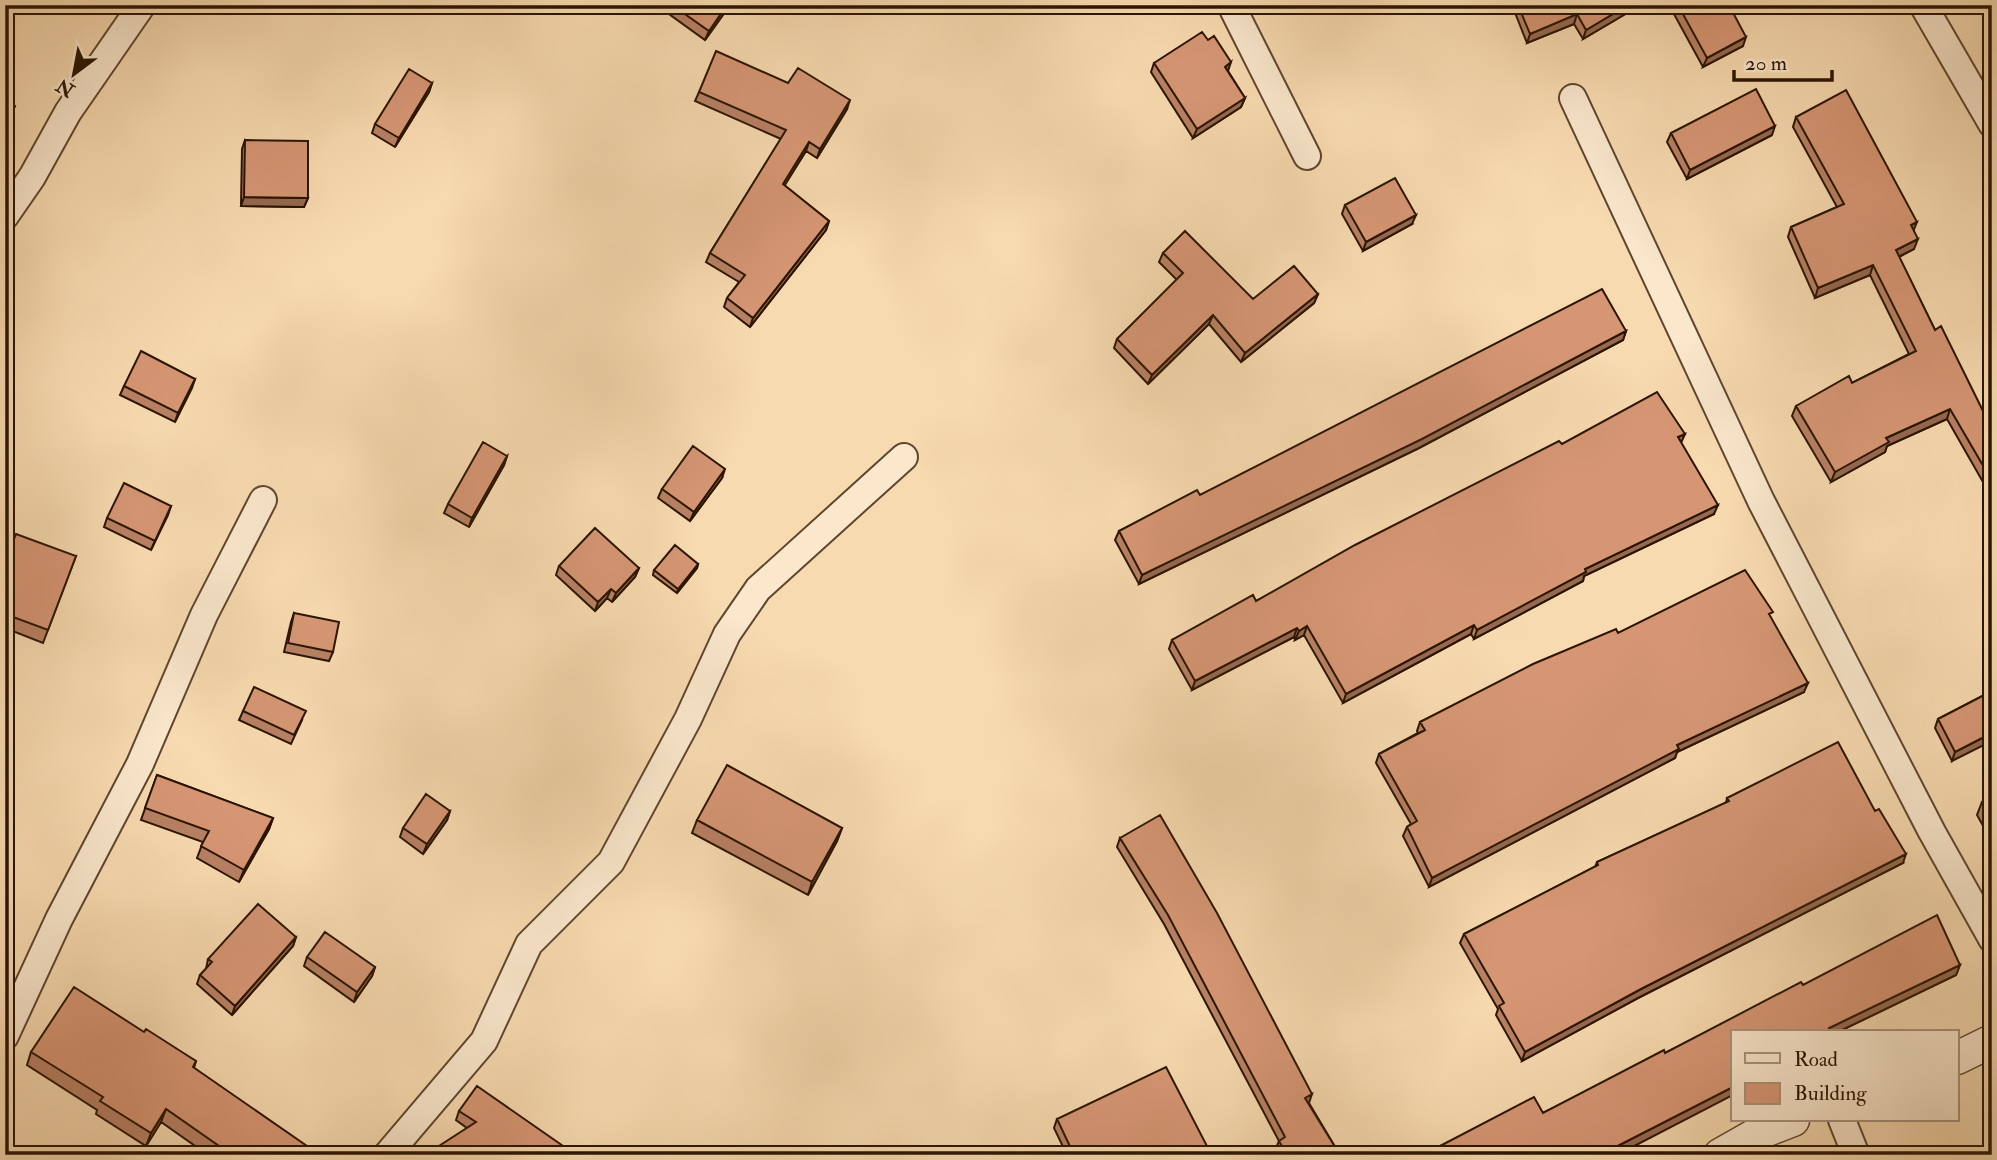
<svg xmlns="http://www.w3.org/2000/svg" width="1997" height="1160" font-family="'IM FELL Double Pica',serif">
<style>
.lines{fill:none;stroke-linecap:round;stroke-linejoin:round}
.minor-casing{stroke:#5e462e;stroke-width:30}
.tertiary-casing{stroke:#5e462e;stroke-width:35}
.minor{stroke:#fae7cc;stroke-width:26}
.tertiary{stroke:#fae7cc;stroke-width:32}
.wall{fill:#b88164;stroke:#2a1502;stroke-width:2}
.shaded-wall{fill:#966951;stroke:#2a1502;stroke-width:2}
.building{fill:#d69674;stroke:#2a1502;stroke-width:2}
</style>
<rect width="100%" height="100%" fill="#f8dab0"/>
<filter id="stains"><feTurbulence type="fractalNoise" baseFrequency=".00286" numOctaves="4"/><feColorMatrix values="0 0 0 0 .2 0 0 0 0 .09 0 0 0 0 .02 0 0 0 .5 -.17"/></filter>
<radialGradient id="worn" r=".72"><stop offset=".6" stop-color="#630" stop-opacity="0"/><stop offset="1" stop-color="#630" stop-opacity=".3"/></radialGradient>
<g class="lines">
<defs>
<path id="minor" d="M1231,5L1307,156
M1923,5L1992,124
M1573,98L1761,501L1932,832L1992,939
M5,216L32,177L68,112L142,5
M5,1036L59,919L140,764L204,615L263,500
M1842,1120L1856,1155
M387,1155L484,1041L529,944L611,862L688,719L727,634L758,589L904,457"/>
<path id="tertiary" d="M1957,1058L1992,1041
M1720,1155L1757,1134L1793,1120"/>
</defs>
<use href="#minor" class="minor-casing"/>
<use href="#tertiary" class="tertiary-casing"/>
<use href="#minor" class="minor"/>
<use href="#tertiary" class="tertiary"/>
</g>
<path class="wall" d="M672,5H730L705,40L669,14Z
M1512,5H1634L1632,10L1583,39L1574,24L1527,43Z
M1669,5H1729L1743,46L1703,67Z
M1154,63L1228,71L1245,98L1241,107L1193,138L1151,72Z
M432,83L429,92L395,147L372,133L375,124Z
M699,92L847,109L817,158L806,151L784,185L829,221L826,230L750,327L724,307L727,298L739,282L706,262L710,253L781,139L695,101Z
M1796,117L1914,231V249L1899,257L1935,330L1985,415L1992,411V514L1987,506L1991,496L1947,419L1887,446L1885,452L1831,482L1792,416L1796,406L1852,383L1909,354L1870,275L1815,298L1788,237L1791,227L1837,207L1793,127Z
M1671,133L1772,135L1687,179L1667,142Z
M245,140L308,198L304,207L241,206L242,149Z
M1345,205L1412,224L1363,251L1342,214Z
M1163,253L1253,299L1318,294L1314,303L1241,362L1209,324L1148,384L1114,348L1117,339L1177,280L1159,262Z
M1626,331L1623,340L1419,448L1139,584L1115,540L1119,531L1200,495Z
M195,379L175,422L120,395L124,386Z
M1681,443L1714,514L1584,576L1583,581L1474,639L1471,634L1343,703L1304,635L1295,640L1294,637L1192,690L1169,649L1172,640L1256,601L1562,444Z
M507,456L504,465L469,527L444,513L448,504Z
M722,478L690,521L658,498L662,489Z
M171,506L151,550L104,527L107,518Z
M76,556L43,643L5,628V562Z
M698,564L697,568L677,593L653,575L654,570Z
M559,566L639,568L635,577L612,602L607,598L595,611L556,575Z
M294,613L333,652L329,661L284,652L291,622Z
M1771,618L1804,692L1677,752L1675,758L1429,887L1403,836L1407,827L1411,824L1376,763L1379,754L1418,733L1417,731L1420,722L1618,633Z
M1992,691L1952,761L1935,728L1938,719Z
M243,711L302,720L291,744L239,720Z
M157,775L273,818L269,829L239,882L197,858L203,842L141,820Z
M1992,796V842L1977,815L1982,802Z
M1727,798L1903,863L1638,998L1522,1061L1496,1015L1498,1009L1460,943L1464,934L1595,867L1597,862L1726,803Z
M450,811L447,820L423,854L400,837L403,828Z
M697,820L842,828L837,841L808,895L692,833Z
M1120,838L1309,1103L1340,1155H1278L1275,1150L1279,1141L1164,924L1117,847Z
M296,937L293,946L232,1015L197,984L200,975L206,969L208,959Z
M307,957L375,967L372,976L354,1002L304,966Z
M1960,965L1956,975L1838,1032H1733L1617,1155H1437L1440,1146L1543,1113L1803,985Z
M144,1032L196,1061L194,1068L304,1155H208L161,1122L146,1146L96,1114L97,1110L27,1065L31,1052Z
M459,1111L576,1155L467,1128L456,1120Z
M1057,1119L1208,1148L1206,1154V1155H1067L1054,1128Z"/>
<path class="shaded-wall" d="M727,5H730L705,40L709,31Z
M1628,5H1634L1632,10L1583,39L1586,30Z
M1577,14L1574,24L1527,43L1530,34Z
M1746,37L1743,46L1703,67L1707,58Z
M1231,62L1228,71L1225,67Z
M432,83L429,92L395,147L399,138Z
M1245,98L1241,107L1193,138L1197,129Z
M850,100L847,109L817,158L820,149Z
M15,106L11,115L5,123V119Z
M1775,126L1772,135L1687,179L1690,170Z
M809,142L806,151L780,193L783,184Z
M244,197L308,198L304,207L241,206Z
M1416,215L1412,224L1363,251L1366,242Z
M829,221L826,230L750,327L753,318Z
M1917,222L1913,232L1911,225Z
M1918,239L1914,249L1892,260L1896,250Z
M1873,265L1870,275L1815,298L1818,288Z
M1318,294L1314,303L1241,362L1245,353Z
M1213,315L1209,324L1148,384L1152,375Z
M1626,331L1623,340L1419,448L1139,584L1142,575Z
M195,379L192,388L175,422L178,413Z
M1950,409L1947,419L1887,446L1885,452L1831,482L1835,472L1886,438Z
M1685,434L1681,443L1678,437Z
M507,456L504,465L469,527L472,518Z
M725,469L722,478L690,521L694,512Z
M1718,505L1714,514L1584,576L1583,581L1474,639L1477,630L1585,569Z
M171,506L168,515L151,550L155,541Z
M698,564L697,568L677,593L678,589Z
M639,568L635,577L612,602L616,593Z
M611,589L607,598L595,611L598,602Z
M1474,625L1471,634L1343,703L1346,694Z
M1307,626L1304,635L1295,640L1299,631Z
M1297,628L1294,637L1192,690L1195,681Z
M1808,683L1804,692L1677,752L1675,758L1429,887L1432,878L1677,745Z
M1992,733V741L1952,761L1955,752Z
M450,811L447,820L423,854L427,844Z
M273,818L269,829L239,882L244,870Z
M842,828L837,841L808,895L812,882Z
M1906,854L1903,863L1638,998L1522,1061L1525,1052L1641,989Z
M296,937L293,946L232,1015L235,1006Z
M1960,965L1956,975L1838,1032H1827L1829,1028Z
M375,967L372,976L354,1002L357,992Z
M1733,1087V1095L1617,1155H1600Z
M1312,1094L1309,1103L1301,1107L1305,1098Z
M166,1109L161,1122L146,1146L151,1133Z"/>
<path class="building" d="M672,5H727L709,31Z
M1518,5H1628L1586,30L1577,14L1530,34Z
M1678,5H1729L1746,37L1707,58Z
M1202,32L1208,40L1214,36L1231,62L1225,67L1245,98L1197,129L1154,63Z
M716,51L788,83L798,68L850,100L820,149L809,142L783,184L829,221L753,318L727,298L745,275L710,253L786,130L699,92Z
M409,69L432,83L399,138L375,124Z
M1756,89L1775,126L1690,170L1671,133Z
M1846,90L1917,222L1911,225L1918,239L1896,250L1935,330L1941,326L1985,415L1992,411V481L1950,409L1886,438L1889,442L1835,472L1796,406L1849,376L1852,383L1916,351L1873,265L1818,288L1791,227L1844,204L1796,117Z
M5,99L15,106L5,119Z
M245,140L308,141V198L244,197Z
M1395,178L1416,215L1366,242L1345,205Z
M1185,231L1253,299L1294,266L1318,294L1245,353L1213,315L1152,375L1117,339L1183,273L1163,253Z
M1602,289L1626,331L1422,439L1142,575L1119,531L1197,490L1200,495Z
M141,351L195,379L178,413L124,386Z
M1657,392L1685,434L1678,437L1718,505L1585,569L1586,572L1477,630L1474,625L1346,694L1307,626L1299,631L1297,628L1195,681L1172,640L1253,595L1256,601L1355,545L1559,441L1562,444Z
M483,442L507,456L472,518L448,504Z
M693,446L725,469L694,512L662,489Z
M124,483L171,506L155,541L107,518Z
M595,528L639,568L616,593L611,589L598,602L559,566Z
M16,534L76,556L48,630L5,614V562Z
M675,545L698,564L678,589L654,570Z
M1745,570L1773,612L1769,614L1808,683L1677,745L1679,749L1432,878L1407,827L1417,821L1379,754L1425,730L1420,722L1533,664L1616,629L1618,633Z
M294,613L339,622L333,652L288,643Z
M254,687L306,711L294,735L243,711Z
M1992,691V733L1955,752L1938,719Z
M1838,742L1875,811L1879,809L1906,854L1641,989L1525,1052L1499,1006L1504,1003L1464,934L1598,865L1597,862L1729,801L1727,798Z
M727,765L842,828L812,882L697,820Z
M157,775L273,818L244,870L201,846L209,831L145,808Z
M426,794L450,811L427,844L403,828Z
M1992,796V820L1982,802Z
M1160,815L1217,913L1312,1094L1305,1098L1340,1155H1287L1279,1141L1285,1137L1168,915L1120,838Z
M258,904L296,937L235,1006L200,975L212,962L208,959Z
M1937,915L1960,965L1829,1028L1832,1032H1733V1087L1600,1155H1445L1440,1146L1534,1097L1543,1113L1664,1050L1665,1053L1801,982L1803,985Z
M325,932L375,967L357,992L307,957Z
M74,987L144,1032L146,1029L196,1061L193,1067L307,1146L301,1155H232L166,1109L151,1133L100,1101L103,1097L31,1052Z
M1166,1067L1208,1148L1204,1150L1206,1155H1074L1057,1119Z
M477,1086L576,1155H425L476,1122L459,1111Z"/>
<rect width="1997" height="1160" fill="none" stroke="#f8dab0" stroke-width="28"/>
<rect x="7" y="7" width="1983" height="1146" fill="none" stroke="#2a1502" stroke-width="3.5"/>
<rect x="14" y="14" width="1969" height="1132" fill="none" stroke="#2a1502" stroke-width="2"/>
<rect x="1731" y="1030" width="228" height="91" fill="#fae7cc" stroke="#a7937b" stroke-width="2"/>
<rect x="1745" y="1053" width="35" height="10" fill="#fae7cc" stroke="#a7937b" stroke-width="2"/>
<text x="1794" y="1066" font-size="21" fill="#2a1502">Road</text>
<rect x="1745" y="1083" width="35" height="21" fill="#d69674" stroke="#a7937b" stroke-width="2"/>
<text x="1794" y="1100" font-size="21" fill="#2a1502">Building</text>
<g transform="translate(74 74) rotate(212)" stroke="#fae7cc" stroke-width="5" paint-order="stroke">
<path d="M0-5L12 26L0 18L-12 26Z" fill="#2a1502"/>
<text y="-10" font-size="19" font-weight="bold" text-anchor="middle" fill="#2a1502">N</text>
</g>
<path d="M1734 70v10h98v-10" fill="none" stroke="#2a1502" stroke-width="3.5"/>
<text x="1745" y="70" font-size="21" fill="#2a1502" stroke="#fae7cc" stroke-width="5" paint-order="stroke">20 m</text>
<rect width="100%" height="100%" filter="url(#stains)"/>
<rect width="100%" height="100%" fill="url(#worn)"/>
</svg>
